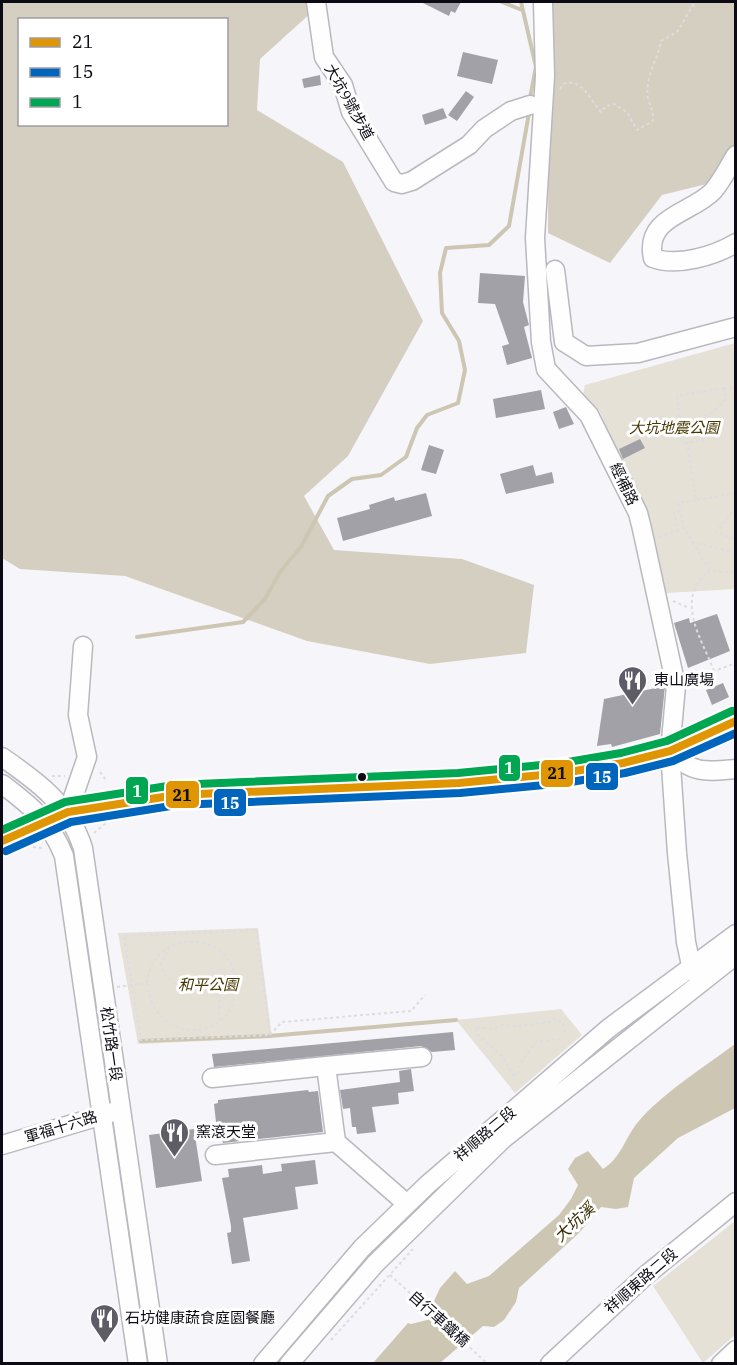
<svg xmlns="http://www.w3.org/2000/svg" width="737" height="1365" font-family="'IBM Plex Serif','Noto Sans TC',serif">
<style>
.green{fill:#e6e1d7}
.forest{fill:#d5cfc1;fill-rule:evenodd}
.water{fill:#cdc6b3}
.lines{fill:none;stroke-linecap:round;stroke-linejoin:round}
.stream{stroke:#cdc6b3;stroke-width:4}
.building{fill:#a2a1a8}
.minor-casing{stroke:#b9b8bf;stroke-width:21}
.major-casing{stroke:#b9b8bf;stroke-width:26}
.path{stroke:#dddddf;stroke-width:2;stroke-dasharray:3 3;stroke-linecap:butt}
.minor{stroke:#fefefe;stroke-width:18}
.major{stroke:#fefefe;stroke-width:22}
.bus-1-casing{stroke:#fff;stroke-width:12}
.bus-2-casing{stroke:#fff;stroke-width:12}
.bus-3-casing{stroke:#fff;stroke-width:12}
.bus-1{stroke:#e09602;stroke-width:8}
.bus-2{stroke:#0065bd;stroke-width:8}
.bus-3{stroke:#00a651;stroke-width:8}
.bus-dot{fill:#0c0a14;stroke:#fff;stroke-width:2}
.labels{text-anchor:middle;stroke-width:6;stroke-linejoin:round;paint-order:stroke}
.street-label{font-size:15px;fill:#0c0a14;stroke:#fff}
.park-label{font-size:15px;font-style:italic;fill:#473700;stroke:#fff}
.poi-label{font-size:15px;fill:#0c0a14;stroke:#fff;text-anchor:start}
.water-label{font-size:16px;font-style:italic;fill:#352901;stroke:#fff}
.line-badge{stroke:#fff;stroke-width:2}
.badge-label{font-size:16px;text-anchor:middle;font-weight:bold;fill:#fff}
.pale-badge-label{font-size:16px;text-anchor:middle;font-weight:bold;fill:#111}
</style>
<rect width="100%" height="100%" fill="#f6f5f9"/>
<path class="green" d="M735,343V589L667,593L661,591L643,514L600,412L583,394L585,385Z
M258,928L272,1038L138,1044L118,933Z
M561,1009L582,1035L515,1093L456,1020Z
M735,1221V1335L703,1363L653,1286Z"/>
<path class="forest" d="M2,2H323L260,59L257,110L343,162L423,321L348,456L304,496L334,550L462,559L534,585L526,653L430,664L307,641L125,576L20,569L2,558ZM20,20H226V124H20Z
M549,2H735V177L662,195L610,263L548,233Z"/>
<path class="water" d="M735,1044V1108L678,1138L634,1178L628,1207L616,1209L601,1207L579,1233L519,1288L516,1302L504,1320L494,1327L483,1326L440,1363H373L408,1323L411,1324L443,1316L434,1301L440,1288L455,1271L467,1284L489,1276L559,1215L571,1199L578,1185L568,1169L575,1158L588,1151L603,1169C621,1158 625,1138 638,1122C660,1095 707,1065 735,1044Z"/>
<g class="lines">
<path class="stream" d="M502,2L522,10
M521,2L536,67L530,98
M137,637L243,622L265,599L280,572L301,547L328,496L352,479L381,475L406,457L417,428L427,415L458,403L465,370L459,341L442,313L440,273L446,248L489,245L509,226L529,113
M141,1041L269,1036L456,1020"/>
</g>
<path class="building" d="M421,2H461L455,13L451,11L449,16Z
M463,52L498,60L492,84L457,76Z
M320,75L321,85L304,88L302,79Z
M466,91L474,97L457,121L448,115Z
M443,108L447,118L425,125L422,115Z
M480,273L525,276L523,302L529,325L524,327L532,358L507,365L502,346L509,344L495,304L478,303Z
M541,390L545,409L496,418L493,399Z
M566,407L574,424L559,429L553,412Z
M640,439L645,448L623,459L619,449Z
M429,445L444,450L436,474L421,470Z
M533,465L536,476L552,472L554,483L506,494L500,474Z
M426,493L432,516L343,541L337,518L370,509L369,505L394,497L395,501Z
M717,614L730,651L688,668L674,623L689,618L690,623Z
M723,683L729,697L712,705L706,690Z
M665,686L660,734L612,747L611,744L597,746L604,699Z
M453,1032L455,1050L432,1052L421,1046L214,1067L212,1054Z
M411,1069L414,1091L398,1093L399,1104L372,1107L376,1132L357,1134L356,1127H352L350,1108L343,1109L340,1090L400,1082L399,1071Z
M308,1090L309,1092L318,1091L323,1132L223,1143L220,1121L216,1122L214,1104L218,1103V1100Z
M194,1129L202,1181L156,1188L149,1135Z
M315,1160L318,1184L295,1187L298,1209L243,1218L250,1261L232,1264L227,1233L231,1232V1226L222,1178L229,1177L228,1169L262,1165L263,1174L282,1171L281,1164Z"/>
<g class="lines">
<defs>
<path id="minor" d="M316,2L324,57L343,85L351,112L394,182L402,184L412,181L469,145L484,129L511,111L530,105
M543,2L545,76L535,238L541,342L546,369L589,415L638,513L642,529L676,686L670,751L677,853L686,942L691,965L701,980
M736,155C729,166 722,181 713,191C693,213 644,216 653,258C677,267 714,256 736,243
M555,270L564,342L586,356L638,353L736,327
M670,751C692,774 705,772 736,769
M2,757C38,782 69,804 83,848L158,1364
M2,784C30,805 51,822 64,856L138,1364
M68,812L87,757L78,715L83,646
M326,1066L422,1057
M212,1078L326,1066L336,1142L407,1204
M2,1145L113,1112
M215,1155L336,1142
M263,1364L362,1248L427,1185L609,1028L736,934
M289,1364L375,1264L503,1139L736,955
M550,1364L645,1276L736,1202
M721,1364L736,1350"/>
<path id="major" d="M2,841L68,812L176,795L249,794L459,783L563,773L623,763L670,751L736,721"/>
</defs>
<use href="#minor" class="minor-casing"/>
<use href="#major" class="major-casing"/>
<path class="path" d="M560,89L563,84C582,77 590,100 601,112L606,106L614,104L627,112L637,130L653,121C654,111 650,107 648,98C644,79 658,59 661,41L677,32L695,2
M724,388L726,399L712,413L703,416L706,440L683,443L677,396Z
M724,388L736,387
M687,442L696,500L736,493
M696,500L678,503L684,528L692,542L736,553
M736,507L716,532L736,540
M659,537L678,530L674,513L679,512
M692,542L710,570
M673,601L689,608
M714,671C700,635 674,599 710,570L736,573
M690,680L736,663
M100,772L106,780
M52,776H65
M94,833L106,823
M33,847L43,848
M256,930L270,1035L141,1040L124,936Z
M170,947L161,964L163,973L177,985C195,988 208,980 220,998L218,1019
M117,987L147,983C154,920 242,934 236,990C231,1043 153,1046 147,983
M270,1035L282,1022L411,1011L425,995
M517,1074L523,1059L536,1042L560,1039
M515,1075L512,1074L503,1057L476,1033V1027L493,1029L502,1025L519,1026L550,1022L555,1018L563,1023L565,1035
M390,1275L488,1364
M331,1340L413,1249"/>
<use href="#minor" class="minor"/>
<use href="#major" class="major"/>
<defs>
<path id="bus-1" d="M2,841L68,812L176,795L459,783L563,773L623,763L670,751L736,721"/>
<path id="bus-2" d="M6,851L71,822L177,805L460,793L565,783L625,773L673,761L736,733"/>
<path id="bus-3" d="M2,830L65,802L174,785L458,773L562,763L621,753L667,741L732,711"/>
</defs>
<use href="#bus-1" class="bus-1-casing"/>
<use href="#bus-2" class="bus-2-casing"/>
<use href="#bus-3" class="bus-3-casing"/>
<use href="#bus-1" class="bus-1"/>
<use href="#bus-2" class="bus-2"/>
<use href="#bus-3" class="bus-3"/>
</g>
<defs>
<symbol id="restaurant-pin" viewBox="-11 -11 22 30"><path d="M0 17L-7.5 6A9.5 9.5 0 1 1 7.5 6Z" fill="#5e5c64" stroke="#fff"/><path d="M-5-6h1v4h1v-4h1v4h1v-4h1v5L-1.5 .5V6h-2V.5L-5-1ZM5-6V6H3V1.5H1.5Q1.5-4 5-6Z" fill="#fff"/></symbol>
</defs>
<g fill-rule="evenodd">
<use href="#restaurant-pin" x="616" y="664" width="33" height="45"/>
<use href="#restaurant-pin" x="158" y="1116" width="33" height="45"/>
<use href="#restaurant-pin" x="88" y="1302" width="33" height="45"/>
</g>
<circle class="bus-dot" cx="362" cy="777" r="5"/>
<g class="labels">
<g class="street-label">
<text transform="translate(349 102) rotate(61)" y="5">大坑9號步道</text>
<text transform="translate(624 484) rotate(64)" y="5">經補路</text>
<text transform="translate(111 1044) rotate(82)" y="5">松竹路一段</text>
<text transform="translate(61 1127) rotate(-17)" y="5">軍福十六路</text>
<text transform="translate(485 1134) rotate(-40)" y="5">祥順路二段</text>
<text transform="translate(641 1281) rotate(-41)" y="5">祥順東路二段</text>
<text transform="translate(439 1319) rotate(42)" y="5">自行車鐵橋</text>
</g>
<g class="park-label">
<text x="674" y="433">大坑地震公園</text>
<text x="208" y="990">和平公園</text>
</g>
<g class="poi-label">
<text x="654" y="685">東山廣場</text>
<text x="196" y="1137">窯滾天堂</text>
<text x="125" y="1323">石坊健康蔬食庭園餐廳</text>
</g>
<g class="water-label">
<text transform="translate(574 1222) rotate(-43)" y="6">大坑溪</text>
</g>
</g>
<g class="line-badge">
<rect x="498" y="754" width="23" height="28" rx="6" fill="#00a651"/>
<rect x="540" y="759" width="34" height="29" rx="6" fill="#e09602"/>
<rect x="585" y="762" width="34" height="29" rx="6" fill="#0065bd"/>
<rect x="125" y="776" width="24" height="29" rx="6" fill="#00a651"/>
<rect x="165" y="780" width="35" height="29" rx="6" fill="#e09602"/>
<rect x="213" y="788" width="34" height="29" rx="6" fill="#0065bd"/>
</g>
<g class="badge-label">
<text x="509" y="774">1</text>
<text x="602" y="783">15</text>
<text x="137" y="797">1</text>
<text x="230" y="809">15</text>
</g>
<g class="pale-badge-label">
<text x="557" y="779">21</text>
<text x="182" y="801">21</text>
</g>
<rect width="737" height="1365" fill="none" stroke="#0c0a14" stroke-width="6"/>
<rect x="18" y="18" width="210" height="108" fill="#ffffff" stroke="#9e9da1" stroke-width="1.5"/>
<rect x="30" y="38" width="30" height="9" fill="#e09602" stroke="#9e9da1" stroke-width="1.5"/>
<text x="72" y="48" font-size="18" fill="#0c0a14">21</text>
<rect x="30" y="68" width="30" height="9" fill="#0065bd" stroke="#9e9da1" stroke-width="1.5"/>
<text x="72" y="78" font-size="18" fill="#0c0a14">15</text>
<rect x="30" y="98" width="30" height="9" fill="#00a651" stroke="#9e9da1" stroke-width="1.5"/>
<text x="72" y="108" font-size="18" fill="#0c0a14">1</text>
</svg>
